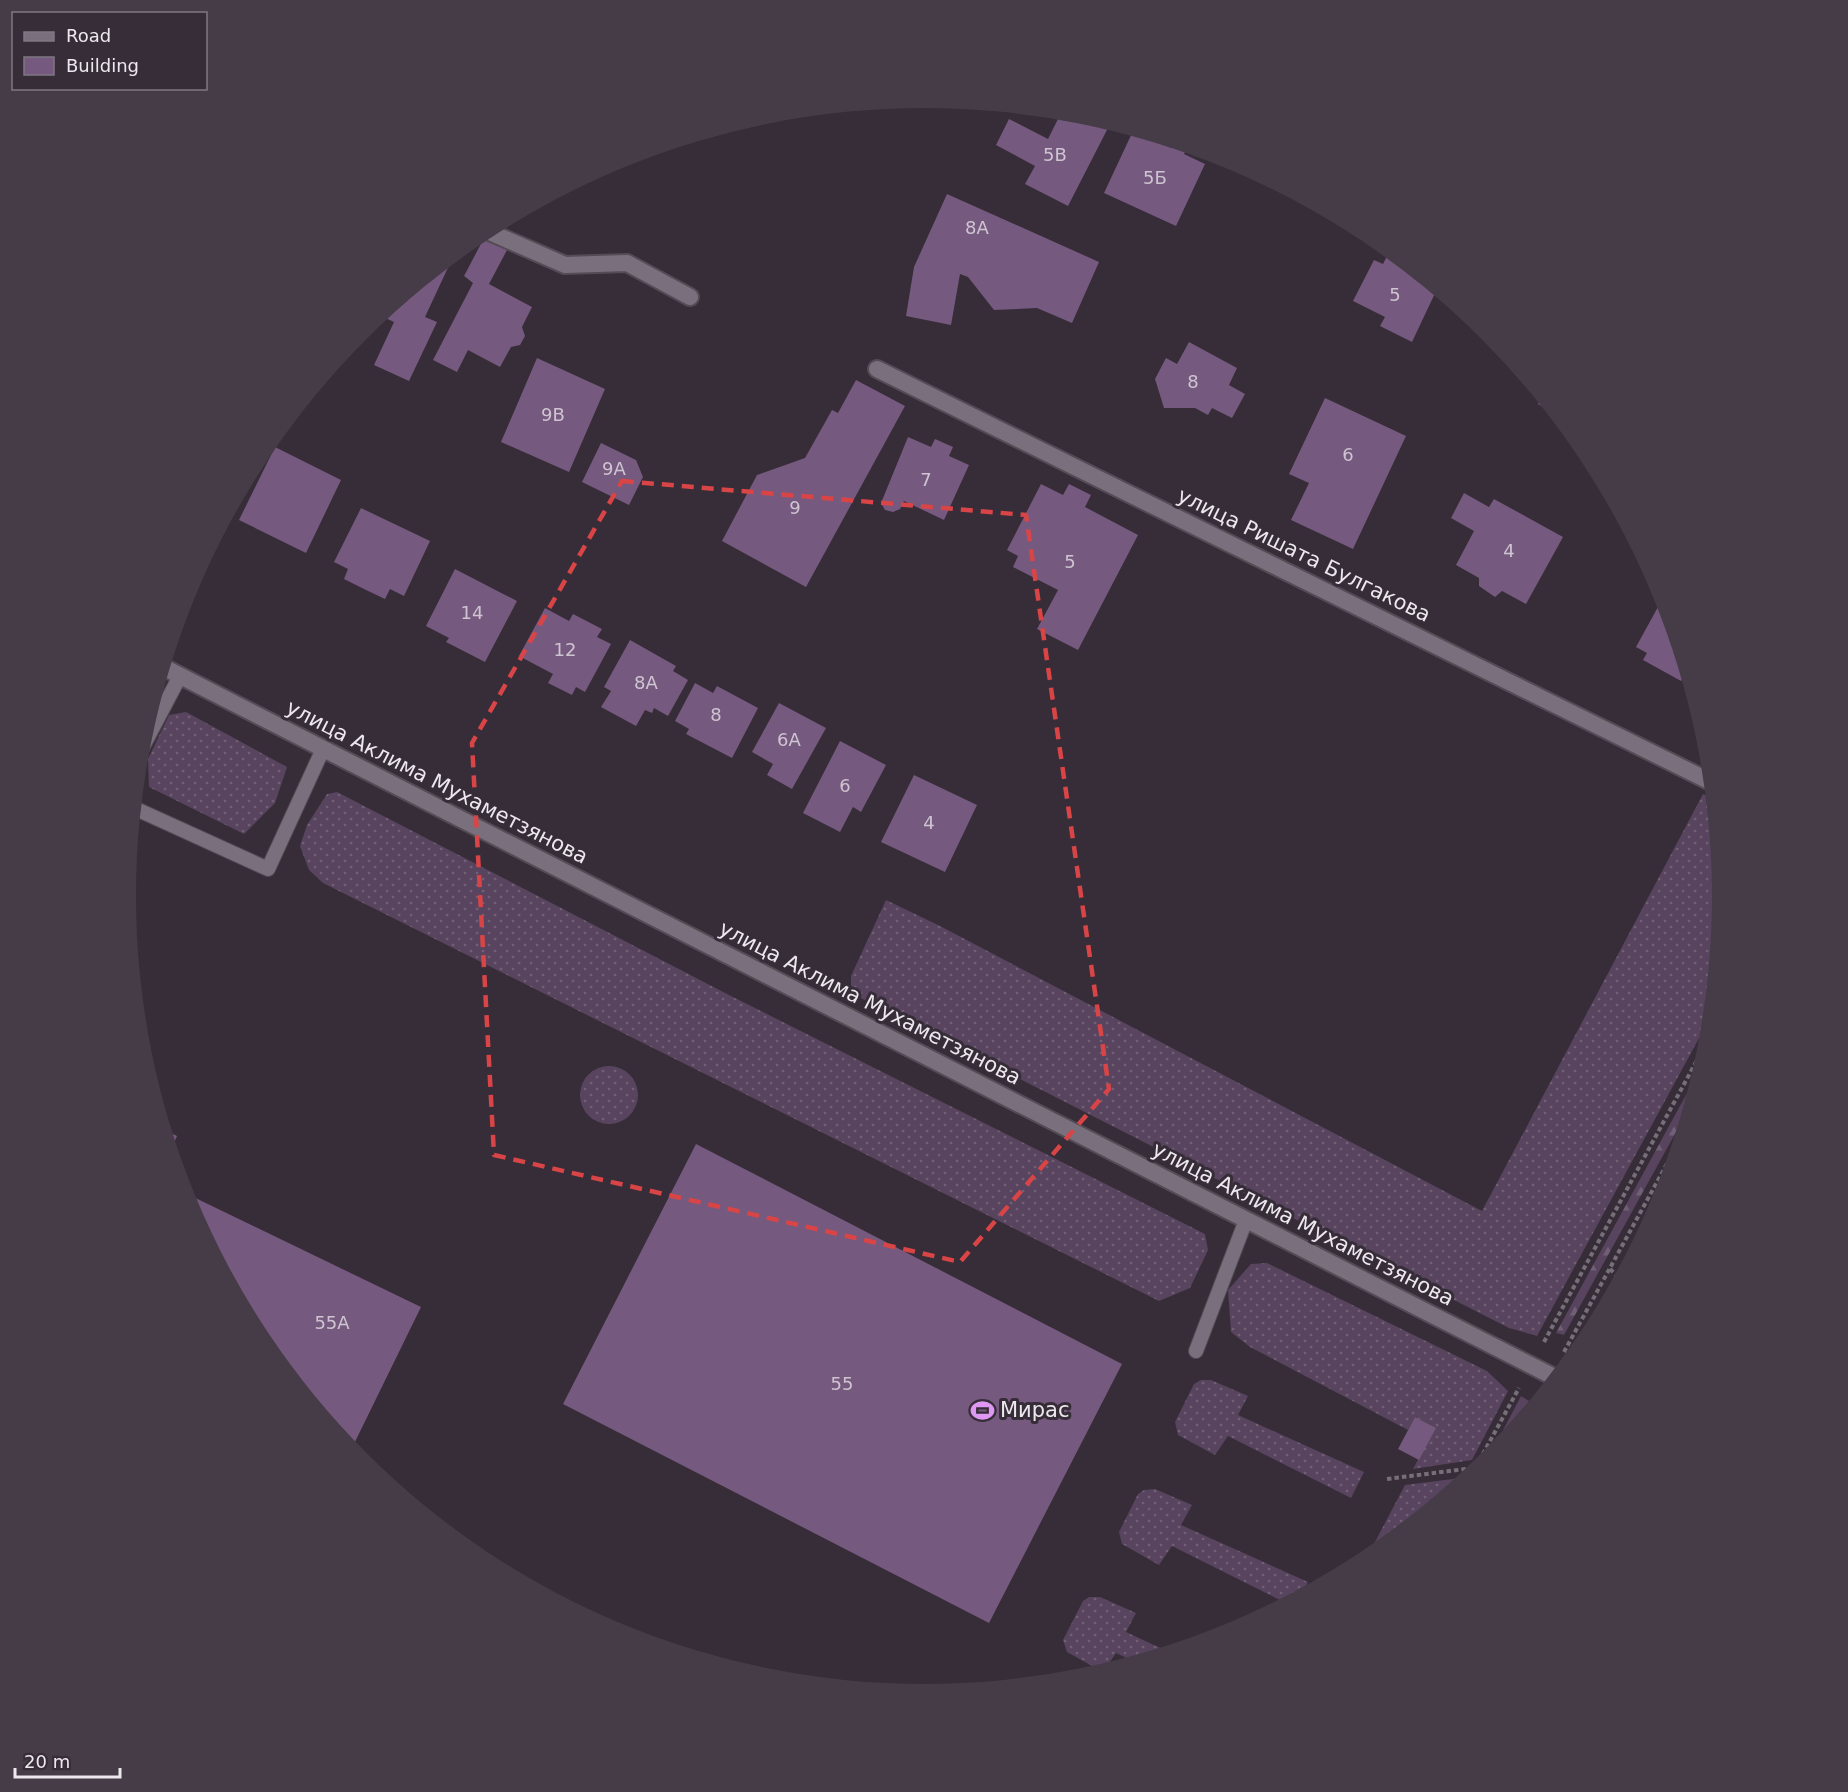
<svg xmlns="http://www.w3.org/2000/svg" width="1848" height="1792" font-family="'DejaVu Sans',sans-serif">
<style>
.grass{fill:url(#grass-dots)}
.forest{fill:url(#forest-firs)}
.building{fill:#76597e}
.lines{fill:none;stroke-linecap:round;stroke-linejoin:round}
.service-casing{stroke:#534c55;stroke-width:16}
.minor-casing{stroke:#534c55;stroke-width:20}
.path{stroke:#766e78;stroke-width:4;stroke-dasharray:4.5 3;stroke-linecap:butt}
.service{stroke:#7a707d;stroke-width:14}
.minor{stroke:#7a707d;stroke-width:16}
.marked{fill:none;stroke:#d94546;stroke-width:4.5;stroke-dasharray:12 8;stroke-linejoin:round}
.labels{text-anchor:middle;stroke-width:6;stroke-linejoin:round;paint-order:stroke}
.number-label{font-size:18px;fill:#cfc4d2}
.street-label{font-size:21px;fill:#ede7ee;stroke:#362d38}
.poi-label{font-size:21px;fill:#ede7ee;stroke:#362d38;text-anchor:start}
</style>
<defs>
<pattern id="grass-dots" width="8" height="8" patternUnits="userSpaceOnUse" patternTransform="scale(1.5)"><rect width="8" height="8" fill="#58445e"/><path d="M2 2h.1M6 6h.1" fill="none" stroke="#705f75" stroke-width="1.8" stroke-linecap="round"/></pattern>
<pattern id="forest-firs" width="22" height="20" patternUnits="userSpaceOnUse" patternTransform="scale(1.5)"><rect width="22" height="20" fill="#58445e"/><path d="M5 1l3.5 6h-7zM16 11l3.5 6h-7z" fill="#705f75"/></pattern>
</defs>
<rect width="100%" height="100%" fill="#362d38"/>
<path class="grass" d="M186,712L287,767L275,803L244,834L149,787L148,759L169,715Z
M337,792L729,995L1205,1234L1208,1250L1190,1288L1159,1301L323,883L309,870L300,846L307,825L327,794Z
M1703,794L1713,799L1722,896L1710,1018L1537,1336L1509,1328L851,993V976L886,900L940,926L1482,1211Z
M580 1095a29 29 0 1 1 58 0a29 29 0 1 1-58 0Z
M1670,1173L1662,1202L1602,1313L1587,1327Z
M1267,1263L1487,1371L1508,1391L1472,1460L1413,1469L1435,1428L1415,1417L1408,1430L1250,1347L1231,1332L1228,1290L1251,1264Z
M1201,1380H1211L1248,1396L1238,1415L1364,1472L1351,1498L1228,1436L1215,1455L1178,1435L1175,1422L1194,1384Z
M1461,1478L1456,1488L1365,1561L1405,1485Z
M1155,1489L1192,1505L1181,1525L1308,1582L1301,1596L1286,1603L1172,1546L1159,1565L1122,1544L1119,1532L1138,1494L1144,1490Z
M1089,1597H1100L1136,1613L1126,1632L1169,1652L1135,1662L1116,1653L1103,1672L1067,1652L1063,1640L1083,1601Z"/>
<path class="forest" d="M1704,1062L1692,1103L1564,1335L1556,1333Z
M1521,1396L1529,1401L1515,1428L1492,1457H1489Z"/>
<path class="building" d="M1062,111L1080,113L1123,126L1120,132L1109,126L1068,206L1025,184L1035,166L996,145L1009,119L1048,139Z
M1133,131L1171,148L1174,141L1188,146L1184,154L1205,164L1176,226L1104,193Z
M947,194L1099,262L1072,323L1037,308L994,310L968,277L960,274L951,325L906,316L914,267Z
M484,238L507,250L489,284L532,307L522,327L525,336L520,345L511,347L500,367L468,350L457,372L433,360L473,283L464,276Z
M1390,250L1437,289L1412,342L1380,326L1385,317L1353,301L1374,260L1383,264Z
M449,258L452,259L425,317L437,322L409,381L374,365L394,322L379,315Z
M1189,342L1237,368L1229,385L1245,394L1232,418L1212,408L1208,415L1195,408H1164L1155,379L1166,358L1177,364Z
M537,358L605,389L569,472L501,442Z
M856,380L905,406L806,587L722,541L757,475L805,458L832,410L838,413Z
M1542,396L1557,415L1538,404Z
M1325,398L1406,436L1353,549L1291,520L1309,483L1289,474Z
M908,437L931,447L935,439L953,447L949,456L969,465L944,520L904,501L900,509L893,512L885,510L881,503Z
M601,443L636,460L643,477L629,505L582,482Z
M275,447L341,480L306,553L239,520Z
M1041,484L1063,495L1069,484L1091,495L1085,507L1138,535L1078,650L1037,629L1058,590L1013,567L1018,556L1007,550Z
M1464,493L1489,507L1494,499L1563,537L1526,604L1502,591L1495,597L1479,586V578L1456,565L1474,531L1451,518Z
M361,508L430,541L404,596L390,589L385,599L364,589L344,579L348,569L334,562Z
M455,569L517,601L485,662L446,642L449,638L426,626Z
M1664,596L1686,672L1681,681L1643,660L1647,653L1636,647Z
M545,608L569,621L573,614L602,629L597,637L611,644L585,692L576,687L572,695L548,683L553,674L519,656Z
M630,640L676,666L673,671L688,680L668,716L654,708L652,713L645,710L636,726L601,707L611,691L604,687Z
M695,683L713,693L717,686L758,708L732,758L686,734L689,729L675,721Z
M779,703L826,728L792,789L767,775L773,764L752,752Z
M840,741L886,765L861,812L853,807L840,832L803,813Z
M914,775L977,805L945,872L881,842Z
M165,1130L177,1136L171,1150L167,1140Z
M696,1144L1122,1364L989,1623L563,1404Z
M183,1192L421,1307L351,1450L260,1339L186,1201Z
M1415,1417L1436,1428L1419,1460L1398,1449Z"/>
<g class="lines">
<defs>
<path id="service" d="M140,752L180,676
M134,808L268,869L323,749
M1196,1351L1246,1220"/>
<path id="minor" d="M485,230L565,265L627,263L690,297
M877,369L1711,782
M163,667L1556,1378"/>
</defs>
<use href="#service" class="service-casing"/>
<use href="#minor" class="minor-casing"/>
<path class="path" d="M1610,1269L1620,1279
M1544,1342L1708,1040
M1564,1352L1680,1140
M1472,1474L1519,1388
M1387,1479L1481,1467"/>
<use href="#service" class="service"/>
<use href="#minor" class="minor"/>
</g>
<path class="marked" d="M622,481L1026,515L1109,1089L960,1262L494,1155L472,743Z"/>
<defs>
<symbol id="stadium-bare" viewBox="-9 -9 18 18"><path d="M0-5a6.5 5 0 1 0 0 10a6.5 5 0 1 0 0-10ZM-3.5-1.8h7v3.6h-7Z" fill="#df98f1" stroke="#362d38" stroke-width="2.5" paint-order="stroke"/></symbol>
</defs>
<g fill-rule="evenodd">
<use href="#stadium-bare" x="966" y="1394" width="33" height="33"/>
</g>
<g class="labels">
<g class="number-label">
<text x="1055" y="161">5В</text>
<text x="1155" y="184">5Б</text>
<text x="977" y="234">8А</text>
<text x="1395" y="301">5</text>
<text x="1193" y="388">8</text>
<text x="553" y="421">9В</text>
<text x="1348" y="461">6</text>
<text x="614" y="475">9А</text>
<text x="926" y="486">7</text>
<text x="795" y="514">9</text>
<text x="1509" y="557">4</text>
<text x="1070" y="568">5</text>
<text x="472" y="619">14</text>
<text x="565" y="656">12</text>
<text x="646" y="689">8А</text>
<text x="716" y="721">8</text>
<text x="789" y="746">6А</text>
<text x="845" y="792">6</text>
<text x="929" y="829">4</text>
<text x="332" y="1329">55А</text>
<text x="842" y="1390">55</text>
</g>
<g class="street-label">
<text transform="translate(1304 555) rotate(26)" y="7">улица Ришата Булгакова</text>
<text transform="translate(437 782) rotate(27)" y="7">улица Аклима Мухаметзянова</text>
<text transform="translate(870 1003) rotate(27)" y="7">улица Аклима Мухаметзянова</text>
<text transform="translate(1303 1224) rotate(27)" y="7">улица Аклима Мухаметзянова</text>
</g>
<g class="poi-label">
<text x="1000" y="1417">Мирас</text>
</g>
</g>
<path d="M0 0H1848V1792H0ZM136 896a788 788 0 1 1 1576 0a788 788 0 1 1-1576 0Z" fill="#453c47" fill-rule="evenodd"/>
<rect x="12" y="12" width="195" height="78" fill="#362d38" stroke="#7f7781" stroke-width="1.5"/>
<rect x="24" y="32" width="30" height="9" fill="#7a707d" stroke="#7f7781" stroke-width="1.5"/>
<text x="66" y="42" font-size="18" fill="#ede7ee">Road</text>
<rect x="24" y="57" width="30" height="18" fill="#76597e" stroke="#7f7781" stroke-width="1.5"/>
<text x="66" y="72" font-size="18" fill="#ede7ee">Building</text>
<path d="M15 1768v9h105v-9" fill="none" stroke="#ede7ee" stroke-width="3"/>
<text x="24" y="1768" font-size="18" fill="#ede7ee" stroke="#362d38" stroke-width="4.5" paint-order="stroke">20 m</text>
</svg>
